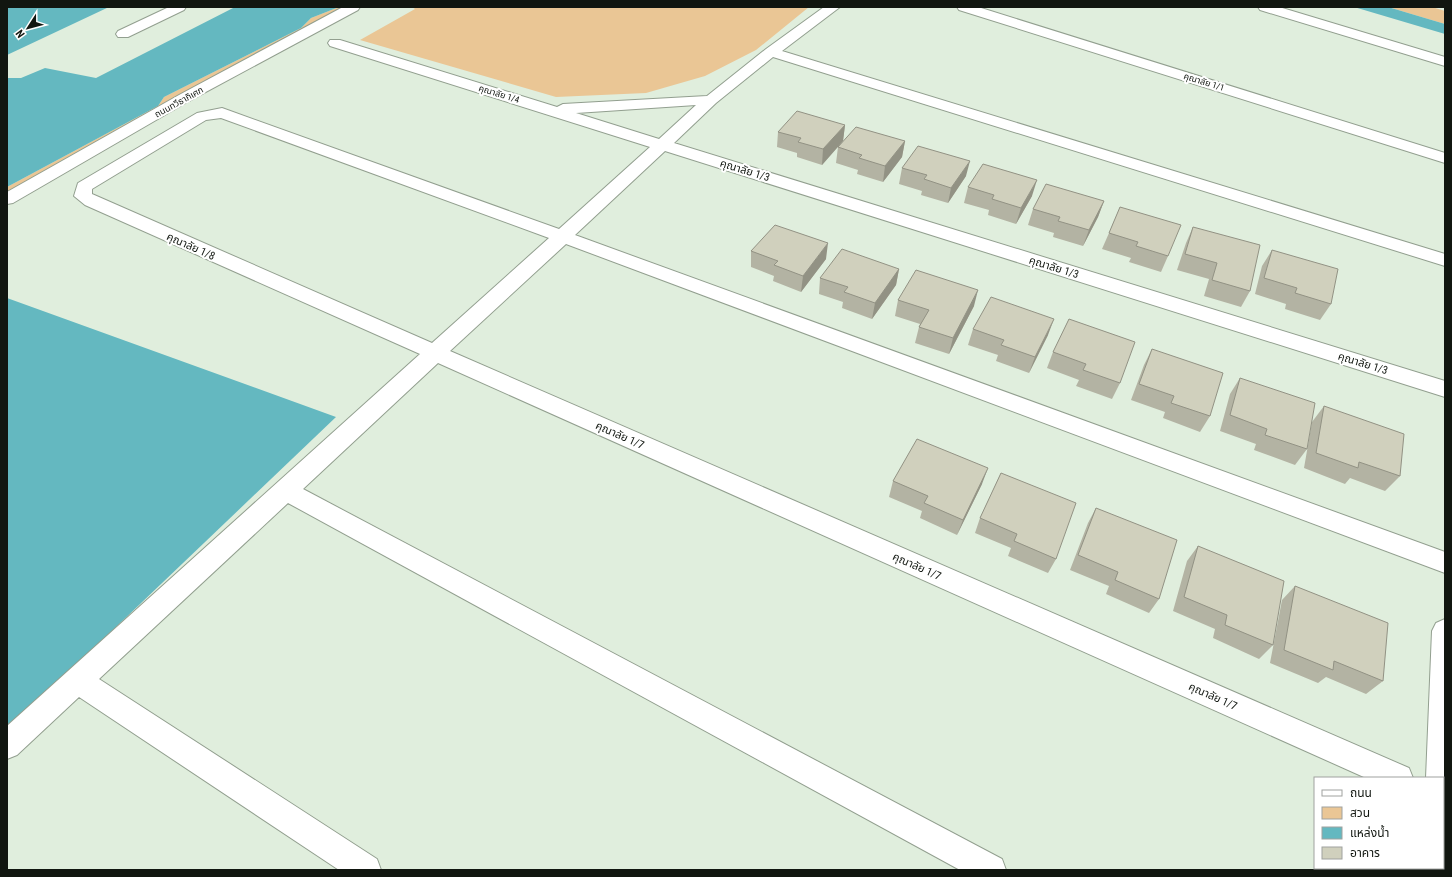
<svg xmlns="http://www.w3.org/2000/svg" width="1452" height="877" font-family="'Roboto Condensed','Noto Sans Thai',sans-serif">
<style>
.green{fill:#eac695}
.water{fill:#64b8c0}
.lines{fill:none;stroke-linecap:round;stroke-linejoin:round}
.minor-casing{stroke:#929f8f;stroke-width:2}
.minor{fill:#fff;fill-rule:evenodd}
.wall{fill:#b3b3a3}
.shaded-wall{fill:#929284}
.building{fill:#d0d0bd;stroke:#929284}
.labels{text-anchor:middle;stroke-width:4;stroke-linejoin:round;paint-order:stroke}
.far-street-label{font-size:9px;fill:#111610;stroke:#fff}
.street-label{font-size:11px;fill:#111610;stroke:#fff}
</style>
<rect width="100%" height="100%" fill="#e0eedd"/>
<path class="green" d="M339,7H347L7,196V187L158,106L164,97L301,28L311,18Z
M412,7H809L756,50L705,76L646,93L556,97L360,40L415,9Z
M1388,7H1432L1445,11V24Z"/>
<path class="water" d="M7,7H109L7,55Z
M235,7H339L311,18L301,28L164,97L158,106L7,187V78H21L45,68L96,78Z
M1354,7H1388L1445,24V34Z
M7,298L336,417L7,731Z"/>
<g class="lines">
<defs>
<path id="minor" d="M169,7H186L184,10L128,37H118L116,34L118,31Z
M343,7H360L358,10L189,101L13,203L7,204V192L179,95Z
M824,7H840L782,51L1445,254V266L773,57L716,103L674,143L1445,381V397L665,151L575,235L1445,552V573L566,244L450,351L1409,768L1413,778H1366L438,363L303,489L1002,859L1006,870H960L288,503L99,679L377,859L381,870H339L79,697L17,755L7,759V726L420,354L85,205L74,196L78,183L197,113L222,108L559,229L650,147L330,46L328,43L330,40H340L557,107L563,104L707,96L766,49ZM696,105L659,139L576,113ZM221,118L549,238L432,343L92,194V189L206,120Z
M957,7H978L1445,153V163L959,10Z
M1258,7H1279L1445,57V66L1260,10Z
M1445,619V813L1443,812V778H1426L1432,631L1436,623Z
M1443,855L1445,856V870H1421V868H1443Z"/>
</defs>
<use href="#minor" class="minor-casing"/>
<use href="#minor" class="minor"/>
</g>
<path class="wall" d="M845,125L843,141L822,165L797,157V153L777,147L778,132Z
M905,141L902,157L883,182L857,174L858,170L836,163L838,147Z
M902,168L966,176L948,203L921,195L922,191L899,184Z
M968,187L1032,196L1016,224L988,215L989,210L964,203Z
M1104,201L1098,217L1083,246L1053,237L1054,233L1028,225L1033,209Z
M1120,207L1168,256L1161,272L1129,262L1131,258L1102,249L1109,233Z
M1193,227L1250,291L1241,307L1204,296L1209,279L1177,270L1186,243Z
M1272,250L1331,304L1320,320L1285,309L1286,304L1255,294L1262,266Z
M751,251L826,259L801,292L773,281L774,276L751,267Z
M899,269L896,285L872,319L842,308L843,302L819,294L820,278Z
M898,300L974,306L949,354L915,343L919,327L920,324L895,316Z
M1069,319L1120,383L1112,399L1076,386L1079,380L1047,368L1053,352Z
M973,329L1048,335L1029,373L996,361L998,355L968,345Z
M1152,349L1210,416L1200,432L1163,418L1165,412L1131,400L1144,365Z
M1240,378L1307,449L1295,465L1254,450L1256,444L1220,431L1230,394Z
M1324,406L1400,476L1385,491L1350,478L1345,484L1304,468L1312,422Z
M1001,473L1056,559L1048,573L1008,556L1011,548L975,533L980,518Z
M893,481L982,484L957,535L920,518L922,511L889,497Z
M1096,508L1159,599L1149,613L1106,594L1109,586L1070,570L1088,523Z
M1198,546L1273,645L1259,659L1213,638L1215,629L1173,611L1187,561Z
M1295,586L1383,681L1366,694L1326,677L1318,683L1270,663L1282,600Z"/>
<path class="shaded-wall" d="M845,125L843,141L822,165L823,149Z
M905,141L902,157L883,182L885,166Z
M970,161L966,176L948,203L951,188Z
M1037,180L1032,196L1016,224L1021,208Z
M1104,201L1098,217L1083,246L1089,230Z
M828,243L826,259L801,292L803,276Z
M899,269L896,285L872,319L875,303Z
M978,290L974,306L949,354L953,338Z
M1054,319L1048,335L1029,373L1035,357Z
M988,468L982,484L957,535L963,520Z"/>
<path class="building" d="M797,111L845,125L823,149L798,142L801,138L778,132Z
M856,127L905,141L885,166L859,158L862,155L838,147Z
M918,146L970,161L951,188L924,179L927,175L902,168Z
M983,164L1037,180L1021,208L992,199L994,195L968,187Z
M1046,184L1104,201L1089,230L1058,221L1060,217L1033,209Z
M1120,207L1181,225L1168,256L1136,246L1138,242L1109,233Z
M775,225L828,243L803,276L774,265L778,261L751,251Z
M1193,227L1260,245L1250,291L1212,280L1217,263L1185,254Z
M842,249L899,269L875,303L844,292L848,287L820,278Z
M1272,250L1338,269L1331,304L1295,293L1297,288L1264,278Z
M916,270L978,290L953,338L919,327L929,310L898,300Z
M991,297L1054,319L1035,357L1001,345L1004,340L973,329Z
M1069,319L1135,342L1120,383L1083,370L1086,364L1053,352Z
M1152,349L1223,373L1210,416L1171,403L1174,396L1139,384Z
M1240,378L1315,403L1307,449L1265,435L1267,429L1230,415Z
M1324,406L1404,434L1400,476L1359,462L1358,468L1316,453Z
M917,439L988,468L963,520L924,503L928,496L893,481Z
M1001,473L1076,503L1056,559L1014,541L1017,534L980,518Z
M1096,508L1177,540L1159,599L1115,580L1118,572L1078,555Z
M1198,546L1284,581L1273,645L1225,625L1227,615L1184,597Z
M1295,586L1388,623L1383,681L1334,661L1333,670L1284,650Z"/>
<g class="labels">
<g class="far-street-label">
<text transform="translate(1204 82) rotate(17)" y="3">คุณาลัย 1/1</text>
<text transform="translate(499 94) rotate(17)" y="3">คุณาลัย 1/4</text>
<text transform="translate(179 102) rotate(-29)" y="3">ถนนทวีธาภิเศก</text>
</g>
<g class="street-label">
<text transform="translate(745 170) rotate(17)" y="4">คุณาลัย 1/3</text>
<text transform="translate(191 246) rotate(24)" y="4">คุณาลัย 1/8</text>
<text transform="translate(1054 267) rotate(17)" y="4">คุณาลัย 1/3</text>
<text transform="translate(1363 363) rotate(17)" y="4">คุณาลัย 1/3</text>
<text transform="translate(620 435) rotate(24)" y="4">คุณาลัย 1/7</text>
<text transform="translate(917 566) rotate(24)" y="4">คุณาลัย 1/7</text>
<text transform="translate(1213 696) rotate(24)" y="4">คุณาลัย 1/7</text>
</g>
</g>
<rect width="1452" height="877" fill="none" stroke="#111610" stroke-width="16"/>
<rect x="1314" y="777" width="130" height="92" fill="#ffffff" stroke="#a0a29f"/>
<rect x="1322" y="790" width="20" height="6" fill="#ffffff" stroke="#a0a29f"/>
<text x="1350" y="797" font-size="12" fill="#111610">ถนน</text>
<rect x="1322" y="807" width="20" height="12" fill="#eac695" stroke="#a0a29f"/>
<text x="1350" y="817" font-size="12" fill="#111610">สวน</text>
<rect x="1322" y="827" width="20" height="12" fill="#64b8c0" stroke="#a0a29f"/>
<text x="1350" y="837" font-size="12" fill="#111610">แหล่งน้ำ</text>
<rect x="1322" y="847" width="20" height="12" fill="#d0d0bd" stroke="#a0a29f"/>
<text x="1350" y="857" font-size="12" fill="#111610">อาคาร</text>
<g transform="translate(28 28) rotate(234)" stroke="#ffffff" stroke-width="3" paint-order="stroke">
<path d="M0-3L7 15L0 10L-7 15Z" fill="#111610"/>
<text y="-6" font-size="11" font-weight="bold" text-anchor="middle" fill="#111610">N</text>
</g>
</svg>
